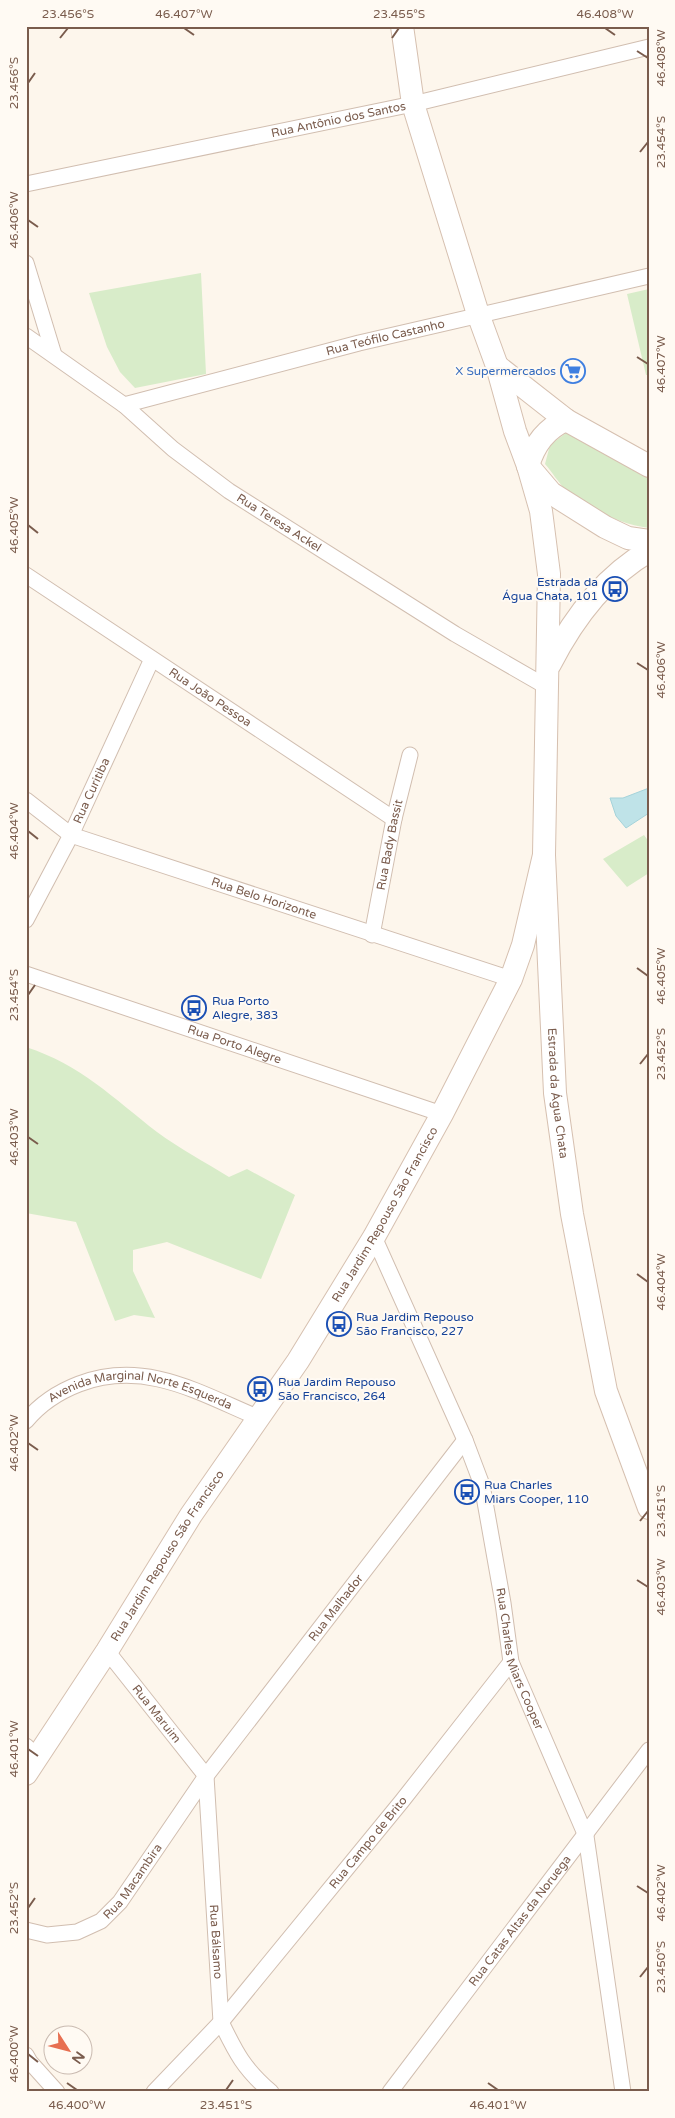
<svg xmlns="http://www.w3.org/2000/svg" width="675" height="2118" font-family="'Varela Round',sans-serif">
<style>
.green{fill:#d8ecc9}
.water{fill:#bfe3e8;stroke:#a5d3da}
.lines{fill:none;stroke-linecap:round;stroke-linejoin:round}
.street-casing{stroke:#d1beb0;stroke-width:17}
.secondary-casing{stroke:#d6c0b0;stroke-width:24}
.street{stroke:#fff;stroke-width:15}
.secondary{stroke:#fff;stroke-width:22}
.ticks{fill:none;stroke:#7a5c4d;stroke-width:2}
.labels{text-anchor:middle;stroke-width:4;stroke-linejoin:round;paint-order:stroke}
.street-label{font-size:12px;fill:#7a5c4d;stroke:#fffaf3}
.shop-label{font-size:12px;fill:#366cbe;stroke:#fffaf3;text-anchor:end}
.transit-label{font-size:12px;fill:#164399;stroke:#fffaf3;text-anchor:start}
.neatline{fill:none;stroke:#7a5c4d;stroke-width:2}
.ticks-label{font-size:12px;text-anchor:middle;fill:#7a5c4d}
</style>
<rect width="100%" height="100%" fill="#fdf6ec"/>
<path class="green" d="M201,273L206,374L135,388L120,372L107,347L89,293Z
M649,289V375H646L627,294Z
M566,433L649,479V528C619,524 588,509 565,489C558,482 552,472 545,464L550,445Z
M644,835L649,842V873L627,887L603,859Z
M26,1047C81,1065 113,1098 157,1132C180,1149 205,1162 229,1177L247,1169L295,1195L261,1279L167,1242L133,1250V1271L155,1318L134,1315L115,1321L76,1222L26,1213Z"/>
<path class="water" d="M649,788V813L626,828L616,816L610,798H623Z"/>
<g class="lines">
<defs>
<g id="street">
<path id="s1" d="M26,184L413,104L649,47"/>
<path d="M26,263L54,355"/>
<path id="s2" d="M26,336L124,405L173,449L229,491L455,634L547,687"/>
<path id="s3" d="M124,405L359,343L649,276"/>
<path id="s4" d="M26,575L394,819"/>
<path id="s5" d="M26,800L71,835L511,979"/>
<path id="s6" d="M26,920L71,835L152,659"/>
<path id="s7" d="M372,935L394,819L410,755"/>
<path id="s8" d="M26,974L442,1114"/>
<path id="s9" d="M374,1237L465,1440L482,1485L503,1603L511,1662L586,1836L623,2092"/>
<path id="s10" d="M26,1421C41,1403 58,1392 79,1384C145,1359 199,1393 259,1418"/>
<path id="s11" d="M107,1651L206,1776"/>
<path d="M26,1746L37,1756"/>
<path id="s12" d="M206,1776L221,2022C236,2053 244,2069 271,2092"/>
<path id="s13" d="M26,1930L47,1935L77,1932L101,1921L120,1902L206,1776L465,1440"/>
<path d="M26,2055L30,2062L57,2092"/>
<path id="s14" d="M154,2092L221,2022L402,1801L511,1662"/>
<path id="s15" d="M390,2092L649,1750"/>
</g>
<g id="secondary">
<path d="M402,26L413,104L478,314L497,366L515,431L528,466L551,493L605,527L628,538L649,541"/>
<path d="M497,366L566,420L649,466"/>
<path id="s16" d="M528,466L541,511L549,574L544,855L555,1093L572,1214L606,1391L649,1508"/>
<path d="M528,466C534,445 545,429 566,420"/>
<path d="M550,664C573,619 604,577 649,551"/>
<path id="s17" d="M26,1774L107,1651L191,1515L298,1361L374,1237L442,1114L511,979L523,945L544,855"/>
</g>
</defs>
<use href="#street" class="street-casing"/>
<use href="#secondary" class="secondary-casing"/>
<use href="#street" class="street"/>
<use href="#secondary" class="secondary"/>
</g>
<path class="ticks" d="M184,28L194,35M605,28L615,35M60,38L68,28M392,38L399,28M637,51L648,58M28,83L35,73M640,152L648,142M28,220L38,227M637,357L648,364M28,525L38,533M637,663L648,670M28,831L38,839M637,968L648,976M28,995L35,985M640,1064L648,1054M28,1137L38,1144M637,1274L648,1282M28,1443L38,1450M640,1521L648,1511M637,1580L648,1587M28,1749L38,1756M637,1886L648,1893M28,1908L35,1898M640,1977L648,1967M28,2054L38,2062M67,2083L77,2090M488,2083L498,2090M226,2090L233,2080"/>
<defs>
<symbol id="supermarket-ring" viewBox="-11 -11 22 22"><circle r="9.5" fill="#fffaf3" stroke="#3f7fe0" stroke-width="1.5"/><path d="M-6-5.5h2.5l.6 2H6L4.5 2H-2.5L-4.4-4H-6ZM-1.5 3.2a1.3 1.3 0 1 0 .1 0ZM3 3.2a1.3 1.3 0 1 0 .1 0Z" fill="#3f7fe0"/></symbol>
<symbol id="bus-ring" viewBox="-11 -11 22 22"><circle r="9.5" fill="#fffaf3" stroke="#1a4fb4" stroke-width="1.5"/><path d="M-5-6H5V4H4V6H2V4H-2V6H-4V4H-5ZM-3.5-4V0h7V-4ZM-3.5 1.2v1.5H-2V1.2ZM2 1.2v1.5H3.5V1.2Z" fill="#1a4fb4"/></symbol>
</defs>
<g fill-rule="evenodd">
<use href="#supermarket-ring" x="559" y="357" width="28" height="28"/>
<use href="#bus-ring" x="601" y="575" width="28" height="28"/>
<use href="#bus-ring" x="180" y="994" width="28" height="28"/>
<use href="#bus-ring" x="325" y="1310" width="28" height="28"/>
<use href="#bus-ring" x="246" y="1375" width="28" height="28"/>
<use href="#bus-ring" x="453" y="1478" width="28" height="28"/>
</g>
<g class="labels">
<g class="street-label">
<text dy="4" stroke="none"><textPath href="#s1" startOffset="319">Rua Antônio dos Santos</textPath></text>
<text dy="4" stroke="none"><textPath href="#s3" startOffset="270">Rua Teófilo Castanho</textPath></text>
<text dy="4" stroke="none"><textPath href="#s2" startOffset="315">Rua Teresa Ackel</textPath></text>
<text dy="4" stroke="none"><textPath href="#s4" startOffset="221">Rua João Pessoa</textPath></text>
<text dy="4" stroke="none"><textPath href="#s6" startOffset="145">Rua Curitiba</textPath></text>
<text dy="4" stroke="none"><textPath href="#s7" startOffset="92">Rua Bady Bassit</textPath></text>
<text dy="4" stroke="none"><textPath href="#s5" startOffset="260">Rua Belo Horizonte</textPath></text>
<text dy="4" stroke="none"><textPath href="#s8" startOffset="220">Rua Porto Alegre</textPath></text>
<text dy="4" stroke="none"><textPath href="#s16" startOffset="630">Estrada da Água Chata</textPath></text>
<text dy="4" stroke="none"><textPath href="#s17" startOffset="665">Rua Jardim Repouso São Francisco</textPath></text>
<text dy="4" stroke="none"><textPath href="#s10" startOffset="128">Avenida Marginal Norte Esquerda</textPath></text>
<text dy="4" stroke="none"><textPath href="#s17" startOffset="260">Rua Jardim Repouso São Francisco</textPath></text>
<text dy="4" stroke="none"><textPath href="#s13" startOffset="470">Rua Malhador</textPath></text>
<text dy="4" stroke="none"><textPath href="#s9" startOffset="449">Rua Charles Miars Cooper</textPath></text>
<text dy="4" stroke="none"><textPath href="#s11" startOffset="80">Rua Maruim</textPath></text>
<text dy="4" stroke="none"><textPath href="#s14" startOffset="329">Rua Campo de Brito</textPath></text>
<text dy="4" stroke="none"><textPath href="#s13" startOffset="129">Rua Macambira</textPath></text>
<text dy="4" stroke="none"><textPath href="#s15" startOffset="215">Rua Catas Altas da Noruega</textPath></text>
<text dy="4" stroke="none"><textPath href="#s12" startOffset="166">Rua Bálsamo</textPath></text>
</g>
<g class="shop-label">
<text x="556" y="375">X Supermercados</text>
</g>
<g class="transit-label">
<text x="598" y="586" text-anchor="end">Estrada da<tspan x="598" dy="14">Água Chata, 101</tspan></text>
<text x="212" y="1005">Rua Porto<tspan x="212" dy="14">Alegre, 383</tspan></text>
<text x="356" y="1321">Rua Jardim Repouso<tspan x="356" dy="14">São Francisco, 227</tspan></text>
<text x="278" y="1386">Rua Jardim Repouso<tspan x="278" dy="14">São Francisco, 264</tspan></text>
<text x="484" y="1489">Rua Charles<tspan x="484" dy="14">Miars Cooper, 110</tspan></text>
</g>
</g>
<rect width="675" height="2118" fill="none" stroke="#fffaf3" stroke-width="55"/>
<g transform="translate(68 2050) rotate(126)"><circle r="24" fill="#fffaf3" stroke="#cabbb1"/>
<path d="M0-4L9 19L0 12L-9 19Z" fill="#e76f51"/>
<text y="-8" font-size="14" font-weight="bold" text-anchor="middle" fill="#7a5c4d">N</text>
</g>
<rect x="28" y="28" width="620" height="2062" class="neatline"/>
<g class="ticks-label">
<text x="68" y="18">23.456°S</text>
<text x="184" y="18">46.407°W</text>
<text x="399" y="18">23.455°S</text>
<text x="605" y="18">46.408°W</text>
<text transform="translate(661 58) rotate(-90)" y="4">46.408°W</text>
<text transform="translate(14 83) rotate(-90)" y="4">23.456°S</text>
<text transform="translate(661 142) rotate(-90)" y="4">23.454°S</text>
<text transform="translate(14 220) rotate(-90)" y="4">46.406°W</text>
<text transform="translate(661 364) rotate(-90)" y="4">46.407°W</text>
<text transform="translate(14 525) rotate(-90)" y="4">46.405°W</text>
<text transform="translate(661 670) rotate(-90)" y="4">46.406°W</text>
<text transform="translate(14 831) rotate(-90)" y="4">46.404°W</text>
<text transform="translate(661 976) rotate(-90)" y="4">46.405°W</text>
<text transform="translate(14 995) rotate(-90)" y="4">23.454°S</text>
<text transform="translate(661 1054) rotate(-90)" y="4">23.452°S</text>
<text transform="translate(14 1137) rotate(-90)" y="4">46.403°W</text>
<text transform="translate(661 1282) rotate(-90)" y="4">46.404°W</text>
<text transform="translate(14 1443) rotate(-90)" y="4">46.402°W</text>
<text transform="translate(661 1511) rotate(-90)" y="4">23.451°S</text>
<text transform="translate(661 1587) rotate(-90)" y="4">46.403°W</text>
<text transform="translate(14 1749) rotate(-90)" y="4">46.401°W</text>
<text transform="translate(661 1893) rotate(-90)" y="4">46.402°W</text>
<text transform="translate(14 1908) rotate(-90)" y="4">23.452°S</text>
<text transform="translate(661 1967) rotate(-90)" y="4">23.450°S</text>
<text transform="translate(14 2054) rotate(-90)" y="4">46.400°W</text>
<text x="77" y="2109">46.400°W</text>
<text x="226" y="2109">23.451°S</text>
<text x="498" y="2109">46.401°W</text>
</g>
</svg>
